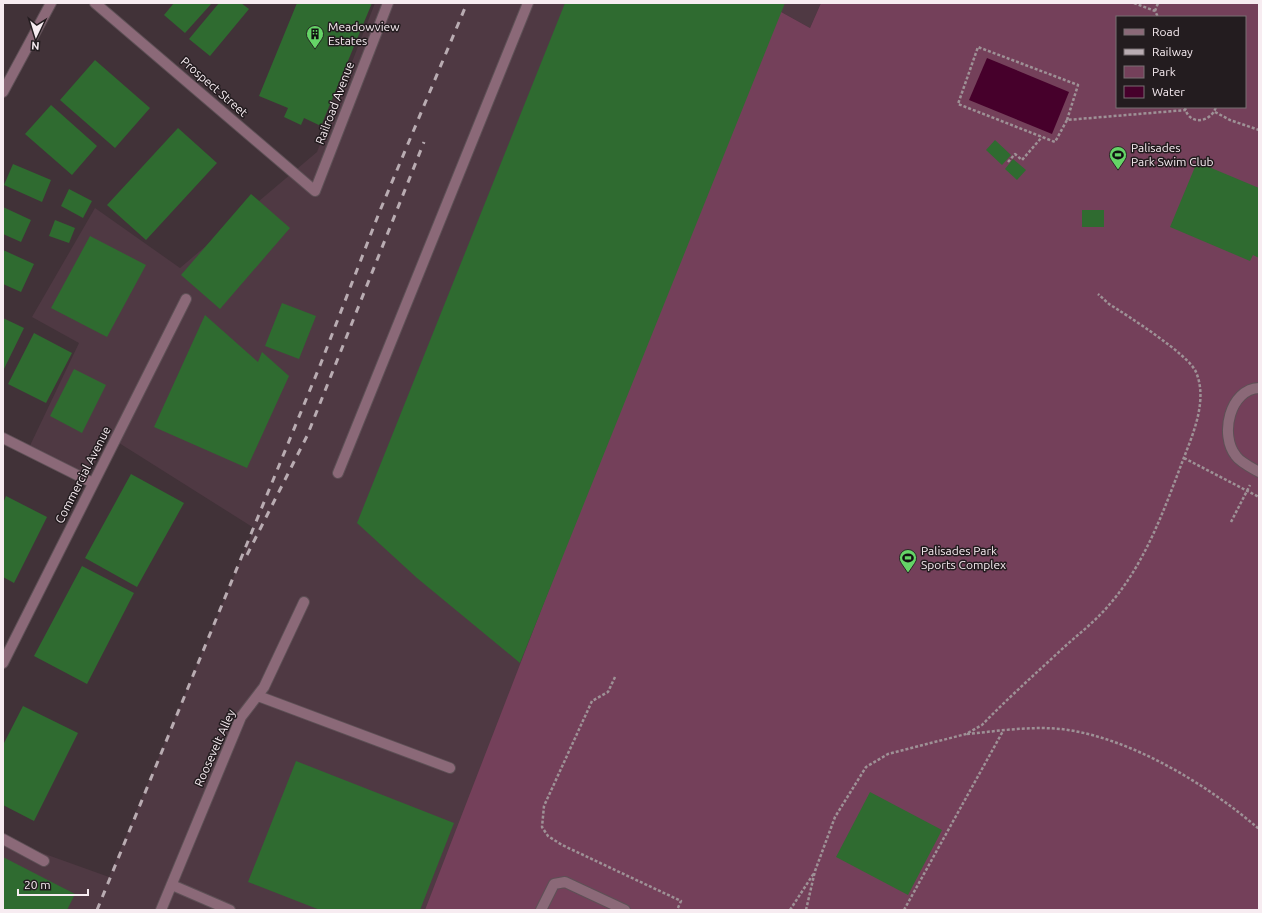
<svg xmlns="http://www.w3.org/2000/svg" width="1262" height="913" font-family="Ubuntu,sans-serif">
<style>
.built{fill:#4f3943}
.green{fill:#74405a;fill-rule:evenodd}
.water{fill:#46002b}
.building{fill:#2f6b30}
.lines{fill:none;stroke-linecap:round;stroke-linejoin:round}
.minor-casing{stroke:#5e5056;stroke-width:12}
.path{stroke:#9e9196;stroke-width:2.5;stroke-dasharray:3 2;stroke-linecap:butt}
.minor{stroke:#8b6978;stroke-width:10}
.rail{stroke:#b9acb2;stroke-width:3;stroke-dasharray:7 7;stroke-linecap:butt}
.labels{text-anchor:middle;stroke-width:3;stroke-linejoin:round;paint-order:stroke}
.poi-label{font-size:12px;fill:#f7ecf1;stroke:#231c1f;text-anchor:start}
.street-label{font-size:12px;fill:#f7ecf1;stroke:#231c1f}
</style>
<rect width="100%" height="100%" fill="#413238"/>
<path class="built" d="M375,3H821L810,28L774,8L426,910H3V839L109,877L254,528L108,436L85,483L26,454L79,343L32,317L95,208L180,268L317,152Z"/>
<path class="green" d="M821,3H1259V910H425L774,8L810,28ZM1117,17H1245V107H1117Z"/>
<path class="water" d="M987,58L1069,92L1052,134L969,100Z"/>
<path class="building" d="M174,3H212L185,33L164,15Z
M219,3H241L249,9L210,56L189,39Z
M297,3H372L321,126L304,118L301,125L284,117L288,108L259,96Z
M565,3H785L520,663L417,578L357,523Z
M95,60L150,108L115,148L60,100Z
M51,105L97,146L72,175L25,134Z
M178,128L217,163L146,240L107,205Z
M995,140L1011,155L1002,165L986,150Z
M1013,159L1026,170L1017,180L1005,169Z
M1197,162L1259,188V258L1253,255L1250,261L1170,227Z
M13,164L51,180L42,202L4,185Z
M69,189L92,201L83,218L61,206Z
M251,194L290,228L220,309L181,275Z
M3,207L31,220L21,242L3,234Z
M1082,210H1104V227H1082Z
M55,220L75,228L69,243L49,236Z
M90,236L146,265L107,337L51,308Z
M3,250L34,264L21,292L3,284Z
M282,303L316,316L299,359L265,346Z
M205,315L258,362L262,352L289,376L247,468L154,427Z
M3,318L24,328L3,371Z
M34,333L72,353L46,403L8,384Z
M74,369L106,385L82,433L50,416Z
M131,474L184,503L137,587L85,558Z
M6,496L47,517L14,583L3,577V503Z
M82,566L134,593L87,684L34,656Z
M23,706L78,733L34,821L3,805V745Z
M296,761L454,823L420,910H320L248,882Z
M870,792L942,830L908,895L836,857Z
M3,857L75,894L67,910H3Z"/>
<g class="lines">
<defs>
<path id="minor" d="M95,3L315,191L388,3
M3,92L51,3
M1259,388C1230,389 1219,435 1236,456C1240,462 1252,468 1259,472
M3,438L93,483
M338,473L528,3
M3,663L186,299
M258,696L450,768
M3,839L44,861
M172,885L230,910
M161,910L241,717L264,687L304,602
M541,910L554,884L565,882L625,910"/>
</defs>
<use href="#minor" class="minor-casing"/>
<path class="path" d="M1134,3L1155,11L1158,17
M1155,11L1158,3
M1185,107C1188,126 1211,123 1216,107
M1215,112L1230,120L1259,130
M1067,120L1078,85L978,47L958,104L1055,142L1067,120L1186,110
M1008,162L1015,154L1022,160L1042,137
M1184,458L1259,497
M1231,522L1250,485
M615,677L608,692L592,701L544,806L542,827L548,836L562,845L681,901L677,910
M967,734C998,731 1030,726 1061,729C1130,737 1208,785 1259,829
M790,910L814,873
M806,910L815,871L835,817L866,767L888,754L966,734L982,725C1007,699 1034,675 1061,650C1077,635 1095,622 1109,605C1145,564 1164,510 1183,460C1193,434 1208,400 1196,372C1188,354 1128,316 1109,304L1098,294
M904,910L1003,731
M1259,910V909"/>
<use href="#minor" class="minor"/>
<path class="rail" d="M247,555L307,436L424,142
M97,910L321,363L379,213L467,3"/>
</g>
<defs>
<symbol id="building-pin" viewBox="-11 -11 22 30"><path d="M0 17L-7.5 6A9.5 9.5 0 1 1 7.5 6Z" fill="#65d467" stroke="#231c1f"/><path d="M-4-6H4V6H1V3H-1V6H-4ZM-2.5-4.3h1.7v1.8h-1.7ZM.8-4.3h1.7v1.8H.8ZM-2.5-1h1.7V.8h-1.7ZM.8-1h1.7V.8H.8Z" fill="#111"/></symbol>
<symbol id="stadium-pin" viewBox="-11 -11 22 30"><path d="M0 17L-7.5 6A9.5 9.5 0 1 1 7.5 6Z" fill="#65d467" stroke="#231c1f"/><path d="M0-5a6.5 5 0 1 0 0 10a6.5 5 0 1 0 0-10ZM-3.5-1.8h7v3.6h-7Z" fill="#111"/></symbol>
</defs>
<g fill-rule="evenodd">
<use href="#building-pin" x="305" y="24" width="20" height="27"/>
<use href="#stadium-pin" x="1108" y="145" width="20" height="27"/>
<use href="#stadium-pin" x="898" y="548" width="20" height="27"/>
</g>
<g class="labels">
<g class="poi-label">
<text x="328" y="31">Meadowview<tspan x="328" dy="14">Estates</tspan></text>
<text x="1131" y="152">Palisades<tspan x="1131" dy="14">Park Swim Club</tspan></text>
<text x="921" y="555">Palisades Park<tspan x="921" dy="14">Sports Complex</tspan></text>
</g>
<g class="street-label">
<text transform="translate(214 87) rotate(41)" y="4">Prospect Street</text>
<text transform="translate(335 103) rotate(-69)" y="4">Railroad Avenue</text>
<text transform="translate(83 475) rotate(-63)" y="4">Commercial Avenue</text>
<text transform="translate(215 748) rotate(-66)" y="4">Roosevelt Alley</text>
</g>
</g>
<rect width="1262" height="913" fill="none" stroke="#f7ecf1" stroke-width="8"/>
<rect x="1116" y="16" width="130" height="92" fill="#231c1f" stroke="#786f73"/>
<rect x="1124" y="29" width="20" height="6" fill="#8b6978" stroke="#786f73"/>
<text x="1152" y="36" font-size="12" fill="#f7ecf1">Road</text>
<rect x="1124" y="49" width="20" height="6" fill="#b9acb2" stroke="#786f73"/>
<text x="1152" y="56" font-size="12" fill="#f7ecf1">Railway</text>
<rect x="1124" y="66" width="20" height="12" fill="#74405a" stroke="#786f73"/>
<text x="1152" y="76" font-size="12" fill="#f7ecf1">Park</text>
<rect x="1124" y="86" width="20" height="12" fill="#46002b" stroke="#786f73"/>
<text x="1152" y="96" font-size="12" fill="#f7ecf1">Water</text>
<g transform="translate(36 36) rotate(184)" stroke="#231c1f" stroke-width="3" paint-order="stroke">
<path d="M0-3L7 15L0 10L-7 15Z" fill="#f7ecf1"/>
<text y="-6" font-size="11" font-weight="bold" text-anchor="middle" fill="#f7ecf1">N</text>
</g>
<path d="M18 889v6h70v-6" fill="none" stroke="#f7ecf1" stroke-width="2"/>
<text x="24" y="889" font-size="12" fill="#f7ecf1" stroke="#231c1f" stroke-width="3" paint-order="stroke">20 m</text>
</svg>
